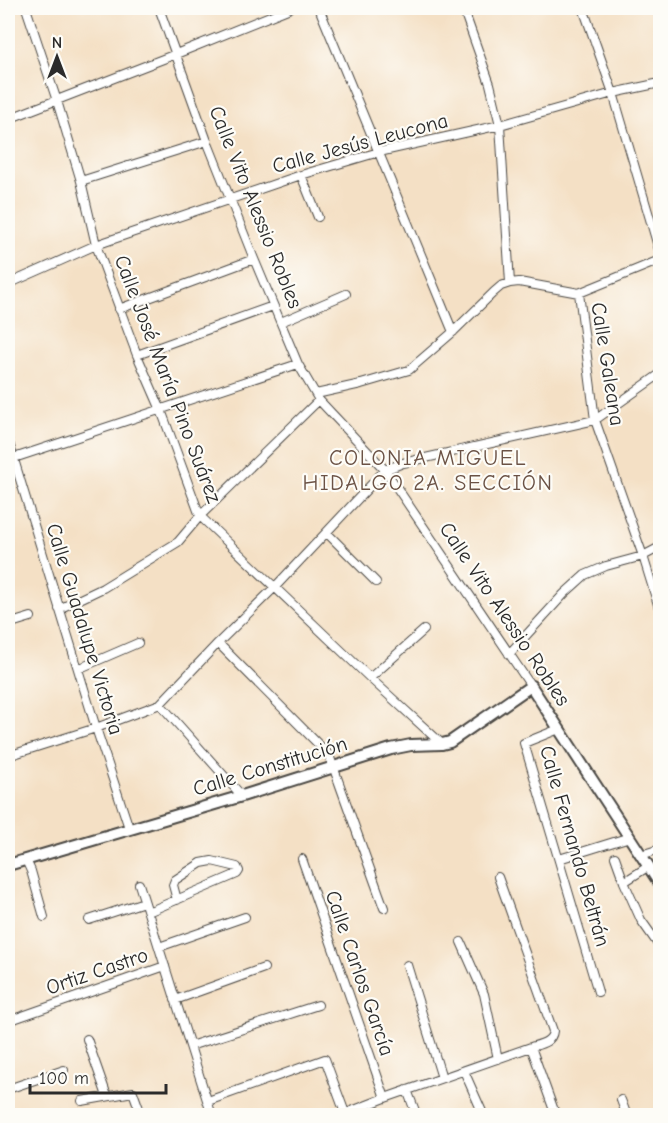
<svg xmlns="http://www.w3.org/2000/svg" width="668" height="1123" font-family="'Comic Neue',sans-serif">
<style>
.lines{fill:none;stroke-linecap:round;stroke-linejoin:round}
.street-casing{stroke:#494642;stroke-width:10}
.secondary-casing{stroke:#494642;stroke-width:14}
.street{stroke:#fff;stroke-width:8}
.secondary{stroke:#fff;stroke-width:10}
.labels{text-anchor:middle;stroke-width:4.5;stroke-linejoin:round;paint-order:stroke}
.street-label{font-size:21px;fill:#2b2b2b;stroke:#fdfcf7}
.neighbourhood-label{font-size:22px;letter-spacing:1.5px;fill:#6b5245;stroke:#fdfcf7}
</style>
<rect width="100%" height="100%" fill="#fdfcf7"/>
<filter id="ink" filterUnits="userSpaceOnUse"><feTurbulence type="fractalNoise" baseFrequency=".0167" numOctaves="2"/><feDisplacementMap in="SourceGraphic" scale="12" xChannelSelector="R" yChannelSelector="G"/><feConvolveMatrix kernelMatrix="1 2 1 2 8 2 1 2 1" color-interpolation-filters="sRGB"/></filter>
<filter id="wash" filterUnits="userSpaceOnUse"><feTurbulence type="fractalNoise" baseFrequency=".008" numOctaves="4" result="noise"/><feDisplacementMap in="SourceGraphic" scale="24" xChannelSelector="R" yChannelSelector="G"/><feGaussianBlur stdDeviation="1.35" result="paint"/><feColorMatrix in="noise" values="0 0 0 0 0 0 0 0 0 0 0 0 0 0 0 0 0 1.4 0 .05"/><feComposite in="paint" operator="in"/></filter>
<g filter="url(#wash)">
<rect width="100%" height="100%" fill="#f4e0c5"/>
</g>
<g filter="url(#ink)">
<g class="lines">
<defs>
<path id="street" d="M26,8L57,101L81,181L96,245L137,355L161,410L200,516L370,678L442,744
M159,8L207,141L254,259L298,364L319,400L385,470L531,686
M319,8L453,332
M463,8L490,84L500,125L510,283
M583,8L613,93L660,253
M8,119L176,54L290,8
M301,175L318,217
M81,181L207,141
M8,284L96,245L301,175L379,152L500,125L613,93L660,83
M579,293L595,420L643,556L660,611
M119,309L254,259
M281,322L346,294
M137,355L273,306
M316,394L361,384L409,370L453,332L494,292L501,286L510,283L519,282L579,293L660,260
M8,440L96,728L129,828
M8,460L298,364
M327,533L376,582
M59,609L103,588L178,542L200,516L319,400
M8,624L31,617
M218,643L329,755L384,908
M509,654L564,594L585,575L606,566L643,556L660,547
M78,669L138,643
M370,678L424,630
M160,704L242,796
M559,729L524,743L598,992
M8,756L96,728L160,704L218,643L275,587L385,470L403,463L595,420L660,374
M641,855L660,849
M615,857L624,882L641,920L660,947
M302,859L385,1098
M559,859L630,837
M26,860L31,871L44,917
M624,882L649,866
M139,884L212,1116
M148,912L237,874L239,871L237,867L212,861L201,863L175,880L173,885L177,900
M89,920L144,902
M461,942L484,994L498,1059
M159,947L245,917
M407,965L442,1078
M175,1000L264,968
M8,1021L165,966
M87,1039L107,1096
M190,1046L318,1005
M531,1047L556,1116
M464,1071L484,1116
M8,1089L64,1070
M407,1090L417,1116
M621,1100L627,1116
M82,1101L133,1092L141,1114L133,1116
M208,1101L325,1059L345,1113
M109,1116H113
M339,1116L385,1098L531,1047C541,1044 552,1042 553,1031L498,877"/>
<path id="secondary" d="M8,865L242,796L391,749L411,745L442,744L450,742L531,686L660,884"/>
</defs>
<use href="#street" class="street-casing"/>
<use href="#secondary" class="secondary-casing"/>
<use href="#street" class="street"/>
<use href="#secondary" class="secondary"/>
</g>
</g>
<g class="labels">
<g class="street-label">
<text transform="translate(360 143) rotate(-15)" y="7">Calle Jesús Leucona</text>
<text transform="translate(256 207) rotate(68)" y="7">Calle Vito Alessio Robles</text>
<text transform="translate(608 364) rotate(81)" y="7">Calle Galeana</text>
<text transform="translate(168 379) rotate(69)" y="7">Calle José María Pino Suárez</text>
<text transform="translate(505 614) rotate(56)" y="7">Calle Vito Alessio Robles</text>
<text transform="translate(85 629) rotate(73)" y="7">Calle Guadalupe Victoria</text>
<text transform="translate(270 766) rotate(-17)" y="7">Calle Constitución</text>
<text transform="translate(575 846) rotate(74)" y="7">Calle Fernando Beltrán</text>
<text transform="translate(97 971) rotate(-19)" y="7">Ortiz Castro</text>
<text transform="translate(360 973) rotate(71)" y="7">Calle Carlos García</text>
</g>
<g class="neighbourhood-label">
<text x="428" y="465">COLONIA MIGUEL<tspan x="428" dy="25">HIDALGO 2A. SECCIÓN</tspan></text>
</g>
</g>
<rect width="668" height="1123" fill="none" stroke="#fdfcf7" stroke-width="30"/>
<g transform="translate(57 57)" stroke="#fdfcf7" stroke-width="4.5" paint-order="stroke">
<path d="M0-4.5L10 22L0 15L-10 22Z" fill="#2b2b2b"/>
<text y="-9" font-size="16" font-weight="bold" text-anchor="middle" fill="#2b2b2b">N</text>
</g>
<path d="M30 1084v9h136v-9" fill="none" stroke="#2b2b2b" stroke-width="3"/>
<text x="39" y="1084" font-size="18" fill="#2b2b2b" stroke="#fdfcf7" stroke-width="4.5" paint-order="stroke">100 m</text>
</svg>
